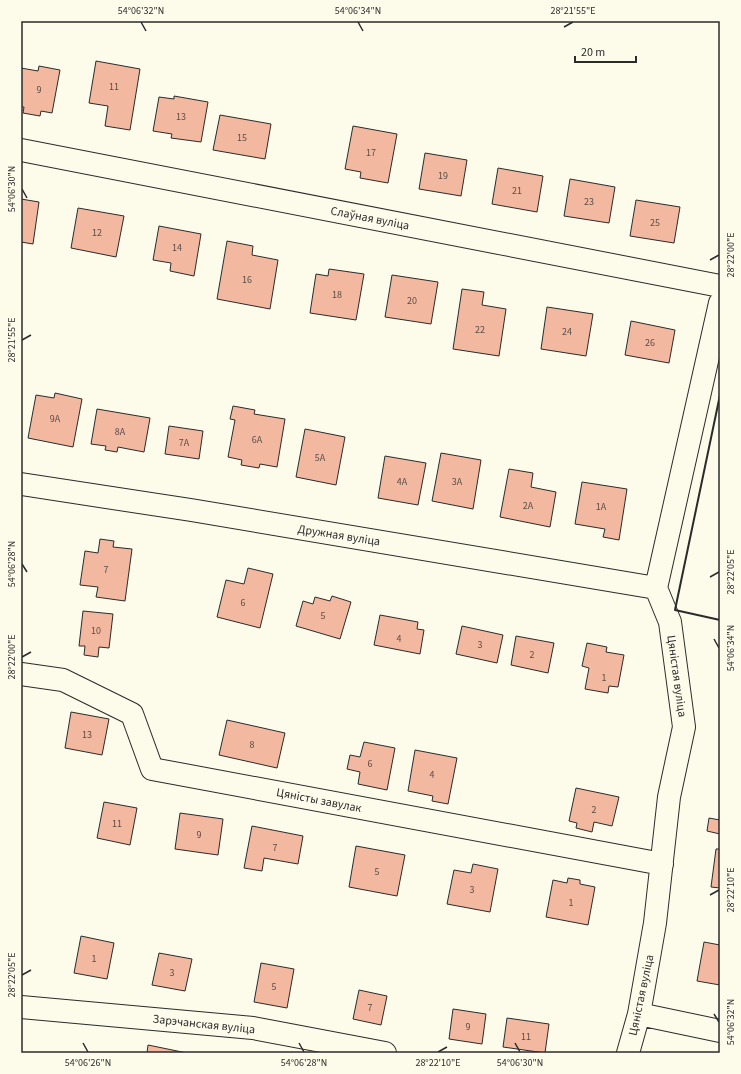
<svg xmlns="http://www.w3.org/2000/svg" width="741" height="1074" font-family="'Source Sans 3',sans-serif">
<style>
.building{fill:#f2b8a0;stroke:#2b2b2b}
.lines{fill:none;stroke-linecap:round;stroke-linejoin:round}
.minor-casing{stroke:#2b2b2b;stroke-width:24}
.minor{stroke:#fdfbea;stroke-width:22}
.wall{stroke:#2b2b2b;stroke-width:2}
.ticks{fill:none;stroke:#2b2b2b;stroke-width:1.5}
.labels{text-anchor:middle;stroke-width:3;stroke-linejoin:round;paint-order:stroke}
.number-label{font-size:10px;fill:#5d4e48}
.street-label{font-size:12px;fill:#2b2b2b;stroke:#fdfbea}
.neatline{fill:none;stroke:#2b2b2b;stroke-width:1.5}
.ticks-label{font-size:10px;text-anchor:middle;fill:#2b2b2b}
</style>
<rect width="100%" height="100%" fill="#fdfbea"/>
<path class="building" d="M96,61L140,69L130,130L105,126L108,106L89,103Z
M39,66L60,70L52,113L41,111L40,116L23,113L24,107H21V68L38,71Z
M174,96L208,102L201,142L171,138L172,134L153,131L159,97L174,99Z
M220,115L271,124L265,159L213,150Z
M353,126L397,134L388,183L360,178L361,172L345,169Z
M425,153L467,160L461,196L419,189Z
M498,168L543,176L537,212L492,204Z
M570,179L615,187L609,223L564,216Z
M21,199L39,202L33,244L21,242Z
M636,200L680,207L674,243L630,236Z
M78,208L124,216L116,257L71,248Z
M159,226L201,234L194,276L170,271L171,263L153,260Z
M227,241L253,246L252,255L278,260L270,309L217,299Z
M329,269L364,274L356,320L310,313L316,274L328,276Z
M392,275L438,282L431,324L385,317Z
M462,289L484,292L482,305L506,309L499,356L453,349Z
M547,307L593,314L586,356L541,349Z
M631,321L675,330L669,363L625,355Z
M55,393L82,399L73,447L28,438L36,395L54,398Z
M233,406L255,410L254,414L285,419L277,467L260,464L259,468L241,465L242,460L228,457L235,420L230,419Z
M97,409L150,418L144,452L118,447L117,452L105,450L106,446L91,444Z
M169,426L203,431L199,459L165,454Z
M305,429L345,437L336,485L296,477Z
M441,453L481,460L473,509L432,501Z
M385,456L426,463L418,505L378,498Z
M509,469L533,473L531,487L556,492L550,527L500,517Z
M582,482L627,489L619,540L603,537L605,529L575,524Z
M100,539L114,541L113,547L132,549L125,601L96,597L98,587L80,585L85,551L98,553Z
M248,568L273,574L260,628L217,617L226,580L244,584Z
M332,596L351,602L340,639L296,626L303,601L313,604L315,597L330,601Z
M83,611L113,614L109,648L99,647L98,657L84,655L85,646H79Z
M380,615L418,622L417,629L424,630L420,654L374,645Z
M462,626L503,635L497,663L456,654Z
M516,636L554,643L548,673L511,665Z
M587,643L607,647L606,652L624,655L618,687L609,686L608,693L585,689L589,668L582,666Z
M71,712L109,719L102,755L65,748Z
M227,720L285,733L277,768L219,755Z
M364,742L395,748L387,790L358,784L360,772L347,769L350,755L360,757Z
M415,750L457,758L448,804L432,801L433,796L408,791Z
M576,788L619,797L612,826L594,822L592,832L576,828L577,823L569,821Z
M104,802L137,808L130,845L97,838Z
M180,813L223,819L218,855L175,849Z
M709,818L720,820V834L707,831Z
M252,826L303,836L298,864L264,858L262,871L244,868Z
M356,846L405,855L397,896L349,887Z
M716,849H720V888L711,887Z
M473,864L498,869L490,912L447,904L454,870L471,873Z
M568,878L580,880V884L595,887L588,925L546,917L553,880L567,883Z
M81,936L114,943L107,979L74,973Z
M704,942L720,945V985L697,981Z
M159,953L192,959L185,991L152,985Z
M261,963L294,969L287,1008L254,1002Z
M359,990L387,996L381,1025L353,1019Z
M453,1009L486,1014L482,1044L449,1039Z
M507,1018L549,1024L545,1053L503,1047Z
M148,1045L187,1053H147Z"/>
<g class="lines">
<defs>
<path id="minor" d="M21,150L720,286
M21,484L191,510L656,588
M21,674L63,680L132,714L152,769L662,864
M21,1007L253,1028L385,1053
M639,1014L720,1031
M628,1053L639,1014L655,923L669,797L684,727L670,622L656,588L720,303"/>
</defs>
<use href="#minor" class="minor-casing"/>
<use href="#minor" class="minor"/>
<path class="wall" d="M720,395L675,610L720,620"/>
</g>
<path class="ticks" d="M141,22L146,31M358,22L363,31M564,27L573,22M22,189L27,198M710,260L719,255M22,340L31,335M22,564L27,572M710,577L719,572M714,639L719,648M22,657L31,652M710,895L719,890M22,975L31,970M714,1014L719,1022M83,1043L88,1052M299,1043L304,1052M515,1043L520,1052M438,1052L447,1047"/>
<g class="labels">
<g class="number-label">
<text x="114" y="90">11</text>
<text x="39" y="93">9</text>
<text x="181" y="120">13</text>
<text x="242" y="141">15</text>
<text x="371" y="156">17</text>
<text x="443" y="179">19</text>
<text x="517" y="194">21</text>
<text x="589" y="205">23</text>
<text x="655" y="226">25</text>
<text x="97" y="236">12</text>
<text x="177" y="251">14</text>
<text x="247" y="283">16</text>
<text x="337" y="298">18</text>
<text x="412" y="304">20</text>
<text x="480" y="333">22</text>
<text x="567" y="335">24</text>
<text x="650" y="346">26</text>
<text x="55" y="422">9А</text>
<text x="120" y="435">8А</text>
<text x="257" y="443">6А</text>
<text x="184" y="446">7А</text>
<text x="320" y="461">5А</text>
<text x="402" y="485">4А</text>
<text x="457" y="485">3А</text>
<text x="528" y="509">2А</text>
<text x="601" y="510">1А</text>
<text x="106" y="573">7</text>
<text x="243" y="606">6</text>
<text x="323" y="619">5</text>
<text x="96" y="634">10</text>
<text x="399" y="642">4</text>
<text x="480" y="648">3</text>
<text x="532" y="658">2</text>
<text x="604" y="681">1</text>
<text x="87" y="738">13</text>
<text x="252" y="748">8</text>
<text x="370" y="767">6</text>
<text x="432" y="778">4</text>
<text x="594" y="813">2</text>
<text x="117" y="827">11</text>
<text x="199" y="838">9</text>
<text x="275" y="851">7</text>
<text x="377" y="875">5</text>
<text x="472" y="893">3</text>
<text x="571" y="906">1</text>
<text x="94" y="962">1</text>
<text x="172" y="976">3</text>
<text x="274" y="990">5</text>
<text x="370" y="1011">7</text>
<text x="468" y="1030">9</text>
<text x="526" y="1040">11</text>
</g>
<g class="street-label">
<text transform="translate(370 218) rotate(11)" y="4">Слаўная вуліца</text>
<text transform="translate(339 535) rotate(9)" y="4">Дружная вуліца</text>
<text transform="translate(677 676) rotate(82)" y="4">Цяністая вуліца</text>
<text transform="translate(319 800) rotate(11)" y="4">Цяністы завулак</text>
<text transform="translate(641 995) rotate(-78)" y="4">Цяністая вуліца</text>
<text transform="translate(204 1024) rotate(6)" y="4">Зарэчанская вуліца</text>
</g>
</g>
<rect width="741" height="1074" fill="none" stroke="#fdfbea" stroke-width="44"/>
<path d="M575 56v6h61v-6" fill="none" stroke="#2b2b2b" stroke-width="2"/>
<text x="581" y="56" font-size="12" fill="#2b2b2b" stroke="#fdfbea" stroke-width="3" paint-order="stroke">20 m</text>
<rect x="22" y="22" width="697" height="1030" class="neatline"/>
<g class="ticks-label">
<text x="141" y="14">54°06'32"N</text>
<text x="358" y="14">54°06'34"N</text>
<text x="573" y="14">28°21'55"E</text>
<text transform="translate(11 189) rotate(-90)" y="4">54°06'30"N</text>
<text transform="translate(730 255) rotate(-90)" y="4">28°22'00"E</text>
<text transform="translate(11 340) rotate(-90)" y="4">28°21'55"E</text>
<text transform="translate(11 564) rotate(-90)" y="4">54°06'28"N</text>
<text transform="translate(730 572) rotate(-90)" y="4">28°22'05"E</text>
<text transform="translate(730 648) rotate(-90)" y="4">54°06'34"N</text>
<text transform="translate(11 657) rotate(-90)" y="4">28°22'00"E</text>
<text transform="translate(730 890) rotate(-90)" y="4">28°22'10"E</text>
<text transform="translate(11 975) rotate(-90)" y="4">28°22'05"E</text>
<text transform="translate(730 1022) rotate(-90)" y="4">54°06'32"N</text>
<text x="88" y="1066">54°06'26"N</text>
<text x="304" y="1066">54°06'28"N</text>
<text x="438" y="1066">28°22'10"E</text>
<text x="520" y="1066">54°06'30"N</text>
</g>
</svg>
